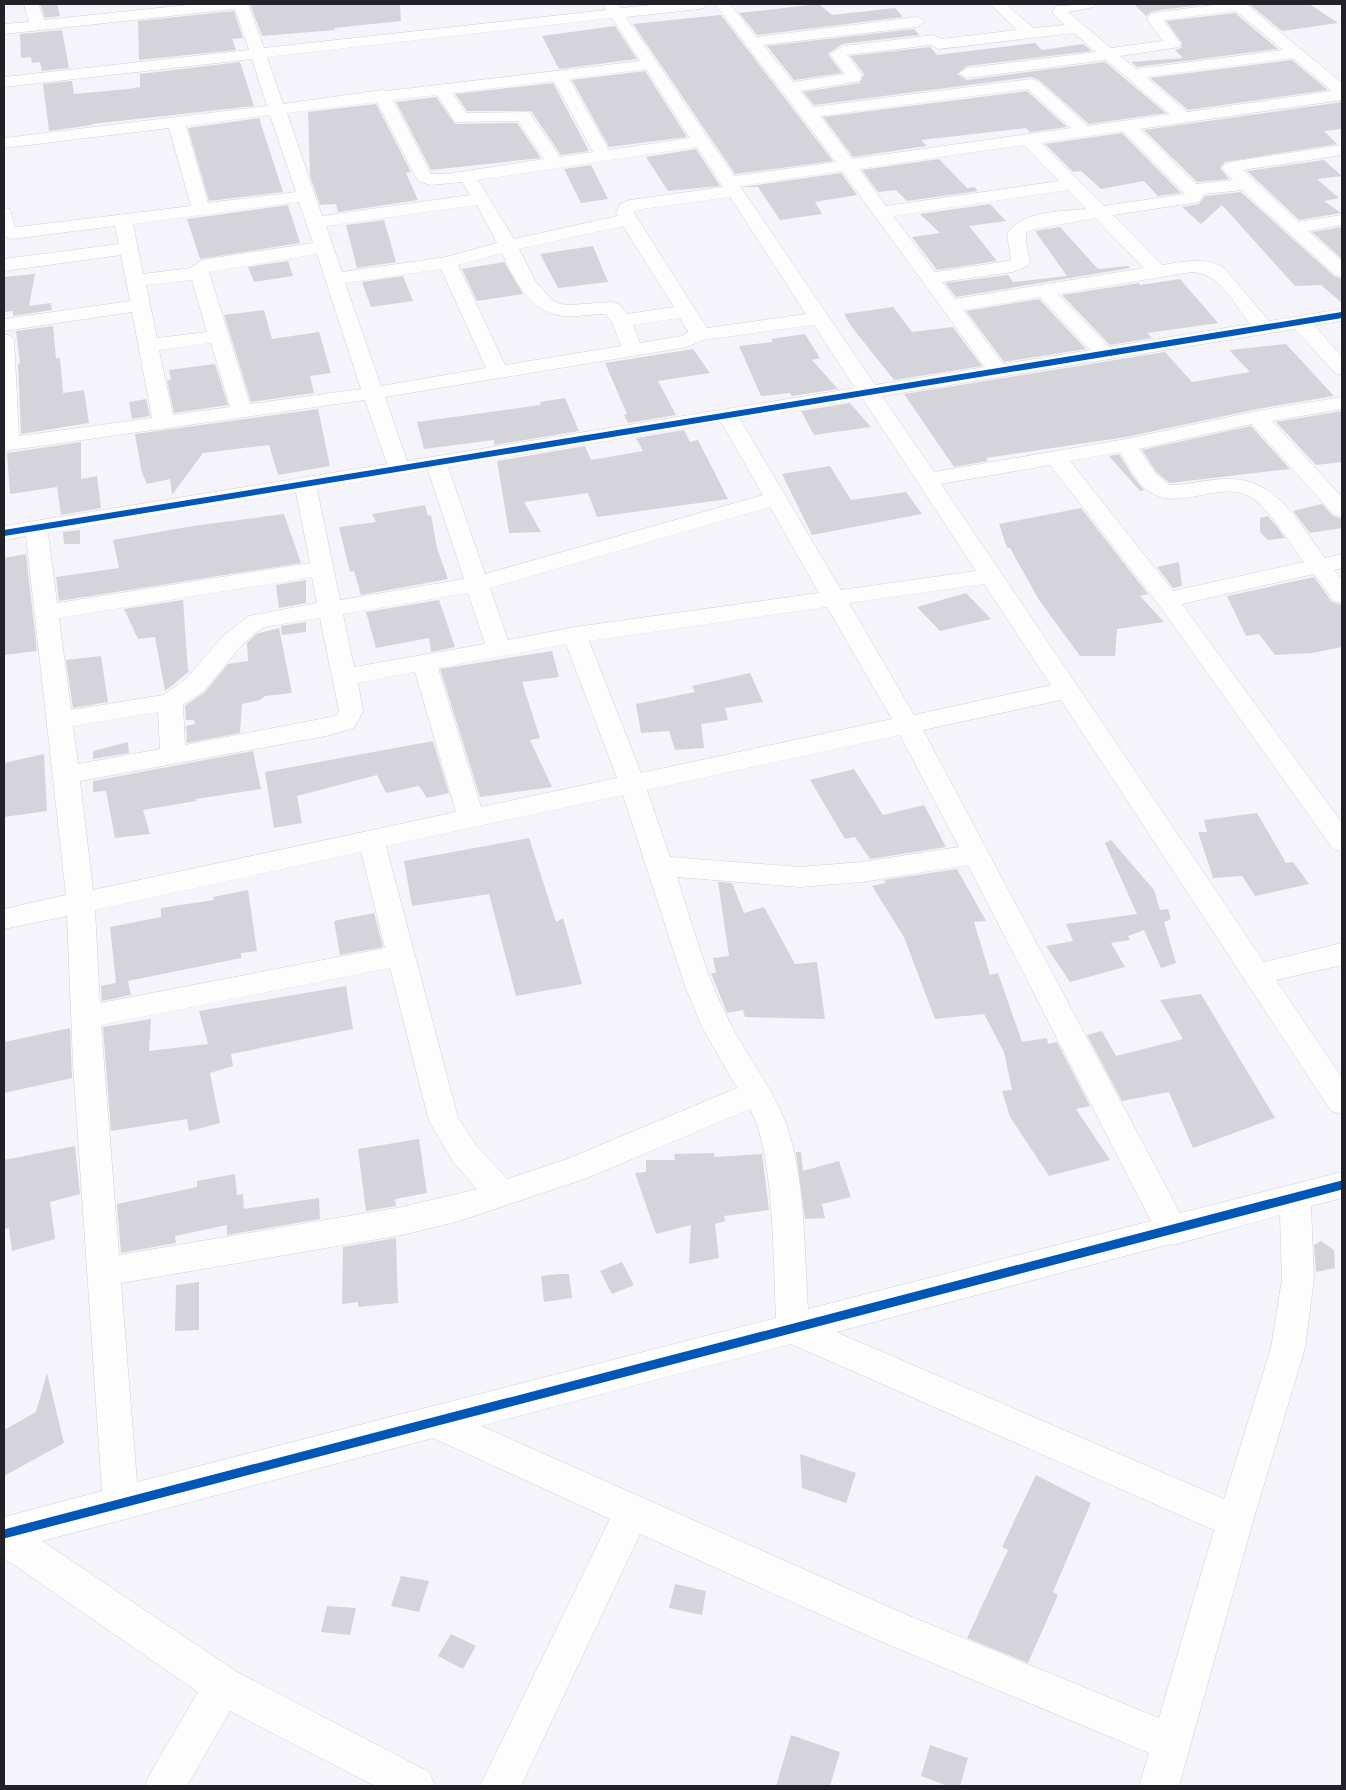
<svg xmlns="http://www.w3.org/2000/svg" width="1346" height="1790" font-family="'Nunito Sans',sans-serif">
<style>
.building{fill:#d5d4db}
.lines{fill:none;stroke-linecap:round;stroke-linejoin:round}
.minor-casing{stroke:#d0cfd5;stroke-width:1}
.minor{fill:#fefdfe;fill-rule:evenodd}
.cycleway-far1-casing{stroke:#fff;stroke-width:9}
.cycleway-casing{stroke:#fff;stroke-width:12}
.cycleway-far1{stroke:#0057b8;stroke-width:6}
.cycleway{stroke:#0057b8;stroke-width:9}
</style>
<rect width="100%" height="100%" fill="#f5f4fb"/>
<path class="building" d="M40,4H57L60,16L45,18Z
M250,4H400L401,21L334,28L335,30L262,36Z
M819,4L832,15L895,8L903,17L757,35L739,13Z
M1134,4H1208L1153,11L1146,16Z
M1249,4H1309L1338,23L1282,31Z
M234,11L243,38L232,39L236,50L139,60L138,21Z
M1235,13L1278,49L1137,67L1131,62L1183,58L1175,50L1181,48L1182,43L1166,21Z
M720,15H721L833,161L735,174L633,24Z
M615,26L637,59L559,69L542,36Z
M914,29L919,35L842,44L828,54L842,73L794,80L767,46Z
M62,30L69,68L42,71L40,62L32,63L31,57L21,58L20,34Z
M1035,43L1042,50L1083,44L1092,51L967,66L957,74L967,80L1105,62L1166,113L1089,124L1039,80L1032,77L814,105L803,92L860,83L864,74L850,56L930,47L937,55Z
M1292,60L1328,90L1188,110L1150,78Z
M240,62L254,106L92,124V125L49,131L43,84L72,81L74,94L128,89L140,87V74Z
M645,71L687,137L609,147L572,80Z
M553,83L589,151L561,155L531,111H467L455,94Z
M1027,91L1067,127L1030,132L1026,128L921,140L927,146L853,157L823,117Z
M436,97L455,124L517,123L541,158L431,170L396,102Z
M1342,102V129L1324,131L1337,144L1225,162L1220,168L1229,179L1197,182L1144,130Z
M376,104L411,172L406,173L418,200L338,212L336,204L320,205L310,176L308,112Z
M259,118L283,192L209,201L188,128Z
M1122,133L1181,193L1158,196L1144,181L1101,189L1081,171L1073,172L1045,144Z
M696,149L720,186L668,191L646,157Z
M939,159L967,188L974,187L978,191L907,201L896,190L878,192L862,170Z
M1324,160L1342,176L1317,179L1339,198L1324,201L1341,213L1299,220L1247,171Z
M591,165L608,199L581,203L564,169Z
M841,173L857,195L815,202L822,214L780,220L758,187H743Z
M1241,192L1334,276L1342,279V303L1321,285L1295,286L1222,205L1201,224L1182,207L1199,204L1205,196Z
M990,204L1006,221L969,226L997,261L937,270L912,237L940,233L920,214Z
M288,205L300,243L200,259L187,219Z
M384,220L396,262L357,268L346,225Z
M1060,227L1098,269L1128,266L1130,268L956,297L945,283L1008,275L1013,282L1067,276L1035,231Z
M1342,227V259L1312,232Z
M593,246L608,282L558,288L540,254Z
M288,261L293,276L254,282L248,267Z
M504,262L523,294L477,301L462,269Z
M35,274L29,306L51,303L52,310L13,316V311L4,312V277Z
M403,276L413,301L371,307L362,282Z
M1180,279L1218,323L1147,333L1152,338L1110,345L1062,295L1139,283L1140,285Z
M1039,299L1086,349L1004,362L966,311Z
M893,307L912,332L953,327L982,366L894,380L851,326L844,314Z
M264,310L272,339L319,332L331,373L310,376L314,393L251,402L224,315Z
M53,326L56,358H60L63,393L84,390L89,423L21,434L18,364L20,363L16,331Z
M805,334L820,358L812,360L838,389L792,396L790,393L761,396L739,346L773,342L771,339Z
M1286,344L1334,396L1257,409L1126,437L986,458L988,461L954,467L904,394L1165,352L1192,382L1250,372L1229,350Z
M693,349L710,373L658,381L676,415L628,423L624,415L627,414L605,363Z
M215,364L228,405L174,413L167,380H171L169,370Z
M565,398L579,431L494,445V440L424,449L417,422L541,405L540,402Z
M146,399L150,416L132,419L129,402Z
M850,403L871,427L814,435L801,411Z
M318,409L330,466L278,475L269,445L203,453L172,495L170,479L147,484L142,473L135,434Z
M1342,411V462L1316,465L1276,422Z
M1251,426L1290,469L1170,483L1157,473L1142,450Z
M684,430L690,442L698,440L728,499L597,517L588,493L524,502L541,532L509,533L497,461L585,446L591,460L643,451L636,438Z
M81,442V479L97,476L101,508L61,515L57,487L10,494L7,453Z
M1119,454L1132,475L1144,490L1140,491L1109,456Z
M830,466L851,500L906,492L922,514L812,535L782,474Z
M1322,504L1333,516L1342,519V528L1310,533L1293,511Z
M425,505L428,516L431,515L437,548L448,579L361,595L354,571L350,572L339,527L376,522L372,514Z
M1081,508L1148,594L1140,596L1164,622L1117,629L1115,656H1080L1039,600L1010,548H1007L999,524Z
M284,514L301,563L59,601L56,577L119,568L113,540L193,526Z
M1268,516L1278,528L1285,538L1268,540L1260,532V518Z
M80,530V544H64L63,532Z
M26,554L37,651L4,655V558Z
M1179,562L1182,586L1173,588L1157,567Z
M1314,577L1332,602L1342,605V647L1312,653L1275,655L1259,634L1246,636L1227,596Z
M306,580V603L279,608L276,585Z
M966,593L991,619L940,631L917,607Z
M183,600L188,671L191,670L165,691L155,637L138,639L124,609Z
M439,600L455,647L431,652L429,638L376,648L366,612Z
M306,622V632L282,635L281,626Z
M279,628L292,693L265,696L260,700L242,704L240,733L187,743L186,726L195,724L194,720H186L185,706L205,692L228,664L248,661L247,643L256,634Z
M552,651L559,677L522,682L540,738L530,740L552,787L480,797L440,669Z
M101,656L108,702L73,708L66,660Z
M750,673L763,702L725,708L728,720L701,724L704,748L675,750L669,731L641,733L636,704L695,692L692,686Z
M433,741L449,793L427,798L419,786L386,793L377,775L297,796L302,823L274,828L265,772Z
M128,742L129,753L93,759V751Z
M253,751L261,789L196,799V801L143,810L150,834L115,838L106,791L93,792V781Z
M44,754L47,811L4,817V763Z
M854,769L883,815L924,805L946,847L870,859L855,837L845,839L810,780Z
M1257,813L1286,863L1293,862L1309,884L1255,896L1242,876L1213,878L1198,832H1207L1204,820Z
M529,838L556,922L563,918L582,984L516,996L489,894L412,906L404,861Z
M1111,840L1154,890L1160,910L1168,909L1171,919L1164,922L1176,963L1161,968L1144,930L1128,936L1130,940L1111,943L1125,967L1070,982L1046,946L1073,941L1066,924L1137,914L1105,843Z
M957,869L986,921L974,922L990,975L998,973L1022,1042L1047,1038L1048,1044L1057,1042L1090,1106L1076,1109L1110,1160L1049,1176L1010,1117L1002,1091L1012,1090L1004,1052L984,1014L935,1019L904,937L872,886L886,883L884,880Z
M718,882L732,883L744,913L764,907L795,964L817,962L825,1019L745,1017L743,1010L727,1013L711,973H716L713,958L729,956Z
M248,890L257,951L241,953V958L128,981L131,995L102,1001L101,986L116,983L110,927L161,917V908L214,900L213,897Z
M374,913L383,947L340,955L334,921Z
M346,986L353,1029L231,1054L233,1066L210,1073L220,1123L189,1131L187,1119L111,1131L103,1027L151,1019L149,1051L208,1044L199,1011Z
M1201,994L1275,1118L1193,1148L1169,1092L1122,1101L1087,1035L1102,1031L1116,1056L1183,1039L1160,1000Z
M70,1028L72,1078L4,1093V1042Z
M419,1139L427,1193L395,1199L396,1206L366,1211L358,1149Z
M75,1146L80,1194L50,1202L55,1239L12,1251L9,1228L4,1229V1160Z
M796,1152H801L803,1171L839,1161L851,1197L822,1204L825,1218L805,1219Z
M714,1153V1157L762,1154L769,1210L724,1216L725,1221L715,1224L719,1258L689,1264L691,1225L656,1234L635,1173L646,1172V1160H675L674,1154Z
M235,1174L237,1195L243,1194L244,1209L319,1198L320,1219L227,1235V1225L175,1236L176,1243L121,1253L117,1204L197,1187V1181Z
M396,1238L398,1303L358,1307V1302L342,1304L343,1247Z
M1321,1241L1334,1250L1335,1268L1316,1272L1314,1245Z
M622,1262L634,1285L612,1294L600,1271Z
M558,1274H569L572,1298L544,1302L541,1276Z
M199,1282V1330L175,1331L176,1285Z
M47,1373L64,1443L4,1476V1430L36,1412Z
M800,1454L856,1473L846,1503L802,1488Z
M1036,1475L1091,1503L1053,1592L1058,1595L1028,1663L967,1638L1008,1550L1002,1547Z
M401,1576L429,1581L419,1612L391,1606Z
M675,1584L706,1591L702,1615L669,1608Z
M327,1606L356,1608L350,1635L321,1632Z
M451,1634L476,1646L463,1669L438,1656Z
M791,1735L840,1752L830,1786H776Z
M930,1745L968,1758L960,1786H948L921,1776Z"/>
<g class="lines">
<defs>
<path id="minor" d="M24,4H38L44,20L197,4H248L264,48L606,10L603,4H617L621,8L661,4H707L705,7L700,9L626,17L734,176L836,162L715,4H730L756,37L917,17L925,22L917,27L763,45L793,82L845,74L830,54L843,46L934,35L941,39L1017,30L990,4H1006L1033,28L1065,25L1052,13L1056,6L1096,4L1094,7L1068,12L1111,48L1163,41L1148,21L1147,18L1153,13L1220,4H1246L1342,83V100L1140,129L1196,184L1233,180L1222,168L1225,164L1236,161L1342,145V155L1243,170L1298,222L1342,215V225L1308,231L1342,261V277L1335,275L1242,190L1204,194L1199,202L1193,203L1113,215L1162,265C1183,262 1205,256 1224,268L1269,321L1342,309V321L1314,325L1342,357V375L1335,373L1295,329L882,396L934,472L1126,439L1257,411L1342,397V409L1272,421L1342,497V517L1334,515L1252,424L1139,449L1156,474L1169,485C1190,485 1210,478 1231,479C1278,480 1299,524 1325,558L1342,554V568L1334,570L1342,580V603L1334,601L1314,574L1182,604L1342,823V852L1333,849L1159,605L1050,465L941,484L1264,962L1342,943V965L1276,980L1342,1078V1114L1331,1111L1061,700L923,730L1180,1213L1342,1172V1198L1311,1206L1314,1279L1305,1348L1253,1521L1179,1786H1139L1149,1753L880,1641L640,1534L521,1786H480L610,1519L433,1438L42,1541L237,1672L429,1772L435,1786H375L230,1711L187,1786H145L151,1772L198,1692L4,1558V1517L102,1491L73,1063L67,916L4,929V909L66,895L26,536L4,540V526L387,464L365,400L4,451V334L11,336L14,340L19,436L152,418L132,312L4,331V319L130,301L121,255L4,271V259L119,244L115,226L12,239L4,236V208L10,209L15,227H19L191,206L169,128L4,148V138L267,106L252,59L4,87V77L249,50L235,9L4,34V24L29,22ZM1236,11L1283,50L1136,69L1120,56L1179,47L1181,44L1163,20ZM612,18L640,61L387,91L382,90L283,104L267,57ZM1074,33L1096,52L967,68L959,73L967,78L1106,60L1170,114L1088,126L1038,81L1032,79L813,107L800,91L860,81L862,75L847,55L931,45L938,49ZM1293,58L1332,91L1187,112L1146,77ZM646,69L690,138L609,150L569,79ZM554,81L593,152L560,157L529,112L466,113L452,93ZM1028,89L1071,128L852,159L820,116ZM437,95L455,122L518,121L544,159L447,174H431L393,100ZM377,102L418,181L430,185L462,182L470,195L322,216L287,113ZM270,115L296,192L208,203L186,126ZM1123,131L1185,194L1104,206L1041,143ZM1024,145L1059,181L886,206L859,169ZM697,147L723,187L630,200L620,204L616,213L617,216L514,239L478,180ZM842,171L985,367L875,385L740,186ZM1068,190L1086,209C1060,212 1023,210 1007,234L1011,260L1008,261L935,272L893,216ZM730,197L806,314L707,328L634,213L635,210ZM299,202L313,243L207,259L200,261L191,268L143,274L133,224ZM477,205L497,243L446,257L342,272L326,226ZM1095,218L1144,268L955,299L942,282L1013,272L1028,266L1030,262L1026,243V233L1031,230ZM623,226L674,307L627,314L619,304L612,302L569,305L560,304L552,300L536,282L519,249ZM502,253C514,280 530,313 564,316C578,317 592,314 606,314L612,322L621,346L505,365L458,265ZM317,254L361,389L250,404L209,272ZM441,269L486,368L381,386L345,283ZM1192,272C1219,272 1235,305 1250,324L1109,347L1058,294ZM192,280L207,332L157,338L146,285ZM1040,297L1090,350L1003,364L963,310ZM680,318L688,332L682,336L640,343L633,325ZM814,325L855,388L407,461L385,397L687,347L703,340ZM211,343L230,407L173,415L159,350ZM863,399L976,571L841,590L740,419ZM721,422L763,495L485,574L448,467ZM1120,452C1128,465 1137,484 1150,492C1180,512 1220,479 1251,497C1268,507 1292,546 1304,562L1173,591L1070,461ZM428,470L464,579L340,600L317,489ZM296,492L310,563L57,603L48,533ZM770,507L819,593L575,627L508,640L490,588ZM312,577L317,603L249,616L223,636L186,679L163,695L71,710L59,618ZM984,584L1051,685L914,715L849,603ZM468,593L485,644L354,667L343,614ZM827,607L892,719L641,773L589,641ZM320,618L339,711L336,716L185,745L183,705L204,691L240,647L255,633L264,627ZM566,644L617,778L481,807L438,668ZM415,672L456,812L93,890L80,781L326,736L354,728L363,711L358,683ZM158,712L160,749L78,764L73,726ZM900,735L959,847L862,862L800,867L670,857L647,790ZM623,795L685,986L702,1027L737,1088L567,1159L507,1179L476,1145L458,1118L386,846ZM361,852L385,948L100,1003L95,910ZM968,865L1151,1221L808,1309C804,1253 806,1191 790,1136C778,1094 750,1062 730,1023C706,977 693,926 677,877L800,887L862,882ZM390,968L429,1121L454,1163L477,1189L402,1207L119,1255L101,1025ZM750,1109C775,1154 773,1264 776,1318L137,1482L121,1283L402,1235L456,1222L587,1178ZM1280,1215L1282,1279L1271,1348L1224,1499L836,1332L1170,1244L1173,1245ZM791,1344L1214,1530L1159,1718L907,1615L481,1426Z"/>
</defs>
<use href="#minor" class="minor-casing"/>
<use href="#minor" class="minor"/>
<defs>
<path id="cycleway-far1" d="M4,533L1342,315"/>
<path id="cycleway" d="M4,1534L1342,1185"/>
</defs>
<use href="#cycleway-far1" class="cycleway-far1-casing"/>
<use href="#cycleway" class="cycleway-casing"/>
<use href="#cycleway-far1" class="cycleway-far1"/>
<use href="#cycleway" class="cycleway"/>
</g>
<rect width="1346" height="1790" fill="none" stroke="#222127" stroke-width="10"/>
</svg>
